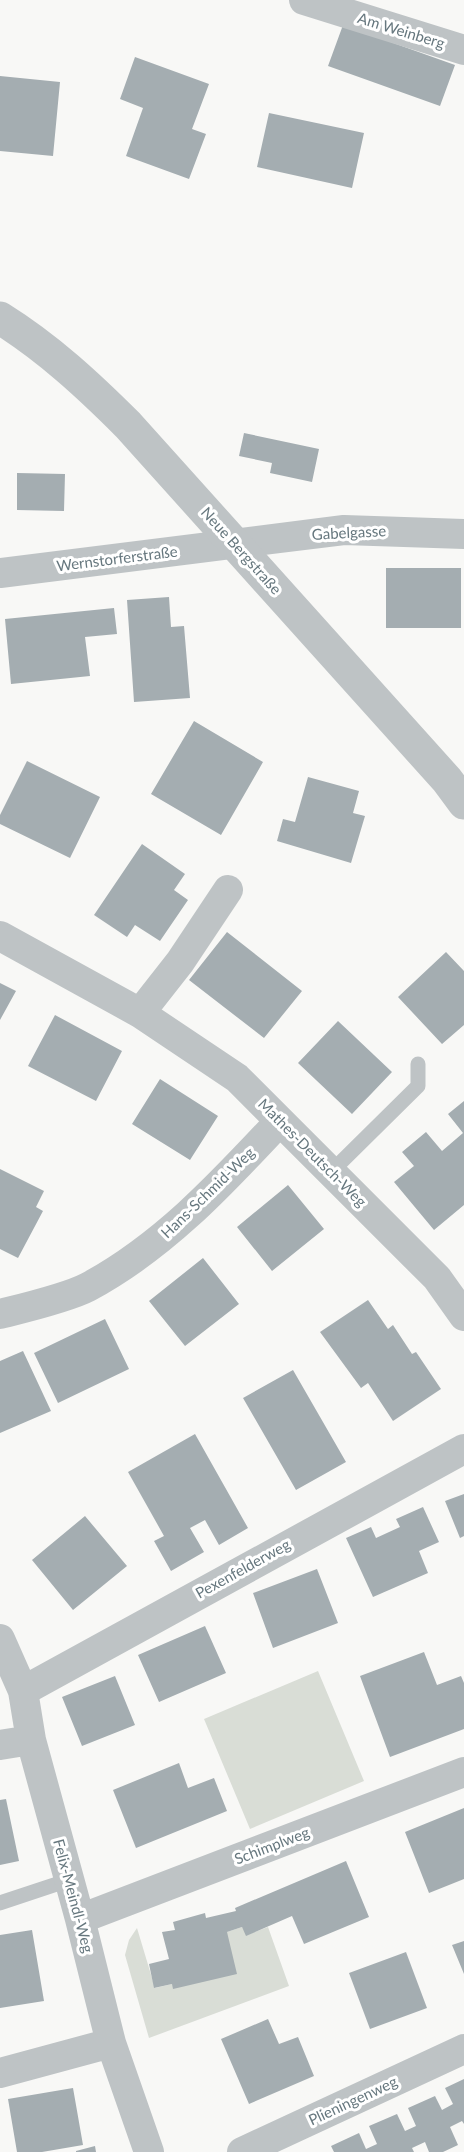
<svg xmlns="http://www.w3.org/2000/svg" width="464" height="2152" font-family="Lato,sans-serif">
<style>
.green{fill:#d9ddd6}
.building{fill:#a4adb1}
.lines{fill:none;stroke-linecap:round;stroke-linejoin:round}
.service{stroke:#bec3c5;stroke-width:15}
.minor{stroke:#bec3c5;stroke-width:30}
.tertiary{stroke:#bec3c5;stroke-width:33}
.labels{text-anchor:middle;stroke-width:6;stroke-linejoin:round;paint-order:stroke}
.street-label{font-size:15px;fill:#66777e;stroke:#fff}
</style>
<rect width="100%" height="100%" fill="#f8f8f6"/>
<path class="green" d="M318,1671L364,1781L250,1829L204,1719Z
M242,1927L247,1935L268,1927L289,1986L149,2038L125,1955L129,1940L137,1928L155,1988L172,1984L227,1932Z"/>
<path class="building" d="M343,25L455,65L440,106L328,66Z
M135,57L209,84L192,129L206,134L189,179L126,156L143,108L120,99Z
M0,76L60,82L53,156L0,151Z
M269,113L364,133L352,188L257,167Z
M244,433L319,449L312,482L270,473L272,463L239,456Z
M17,473L65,474L64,511L17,510Z
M386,568H461V628H386Z
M169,597L171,627L184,626L190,698L134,702L127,600Z
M114,608L117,634L85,637L90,676L11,684L5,619Z
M194,721L263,762L221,835L151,794Z
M27,761L100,797L70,858L0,824V815Z
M308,777L359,791L353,813L365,816L351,863L277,841L283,819L295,822Z
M142,844L185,874L174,890L188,900L160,941L135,925L127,937L94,915Z
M227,932L302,991L264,1038L189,980Z
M446,952L464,971V1025L442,1044L398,997Z
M0,983L16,991L0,1020Z
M55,1015L122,1051L96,1101L28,1066Z
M338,1021L392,1072L352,1114L298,1063Z
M160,1079L218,1116L190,1160L132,1124Z
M464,1101V1205L434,1230L394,1182L414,1166L402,1152L426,1132L442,1151L463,1133L448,1114Z
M0,1169L44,1191L36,1207L43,1211L18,1258L0,1249Z
M288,1185L324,1229L272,1271L237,1227Z
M203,1258L239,1304L185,1346L149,1301Z
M368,1300L388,1329L393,1325L412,1354L416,1352L441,1389L393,1421L368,1383L361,1388L320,1332Z
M105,1319L129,1369L58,1403L34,1353Z
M23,1351L51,1411L0,1433V1361Z
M293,1370L346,1462L296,1490L243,1398Z
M195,1434L248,1528L219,1545L205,1520L190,1528L204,1552L171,1571L154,1541L164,1536L128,1472Z
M464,1494V1536L460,1538L445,1501Z
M423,1507L439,1542L419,1551L428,1573L373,1597L346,1538L371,1527L376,1538L400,1527L396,1519Z
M85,1516L127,1566L73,1610L32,1560Z
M317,1569L338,1623L273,1648L253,1593Z
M205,1626L226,1673L159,1702L138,1655Z
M424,1652L437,1685L461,1676L464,1683V1729L390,1757L360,1676Z
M115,1676L135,1725L82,1746L62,1697Z
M179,1763L188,1788L214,1778L227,1811L136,1848L113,1790Z
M6,1799L19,1861L0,1865V1800Z
M464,1808V1879L429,1893L405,1832Z
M346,1861L369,1917L304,1944L292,1916L246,1936L242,1927L227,1932L237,1974L173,1989L172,1984L154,1988L149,1964L169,1959L162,1932L175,1930L173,1922L205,1913L206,1918L236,1911L235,1908Z
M32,1930L44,2001L0,2008V1935Z
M464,1941V1974L452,1945Z
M406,1952L427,2008L370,2029L349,1973Z
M268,2019L279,2044L298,2037L314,2076L249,2104L221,2039Z
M464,2079V2124L462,2121L450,2127L458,2145L443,2152H429L425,2142L412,2148L414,2152H334L331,2146L359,2133L366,2149L377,2144L369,2126L397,2114L405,2131L416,2126L408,2108L435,2096L442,2110L453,2104L445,2088Z
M73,2088L83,2145L42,2152H17L8,2099Z
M95,2146L96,2152H76V2151Z"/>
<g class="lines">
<path class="service" d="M331,1172L418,1086V1064
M0,1903L69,1880"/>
<path class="minor" d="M304,0L464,50
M0,573L344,530L464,534
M0,936L140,1013L237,1078L437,1278L464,1316
M140,1013L180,962L228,890
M0,1314C24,1308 67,1298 88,1287C164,1246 221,1184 279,1122
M0,1639L23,1691L31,1740L80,1919L111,2043L149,2152
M23,1691L464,1449
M0,1745L31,1740
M80,1919L464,1772
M0,2073L111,2043
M242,2152L464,2049"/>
<path class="tertiary" d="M0,318C48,348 88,385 128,425L447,780L464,803"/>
</g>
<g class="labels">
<g class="street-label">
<text transform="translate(401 31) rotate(17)" y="5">Am Weinberg</text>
<text transform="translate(349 533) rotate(-3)" y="5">Gabelgasse</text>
<text transform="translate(241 551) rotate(48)" y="5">Neue Bergstraße</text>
<text transform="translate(117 559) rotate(-7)" y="5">Wernstorferstraße</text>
<text transform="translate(312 1153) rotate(45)" y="5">Mathes-Deutsch-Weg</text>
<text transform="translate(208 1193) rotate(-44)" y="5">Hans-Schmid-Weg</text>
<text transform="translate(243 1569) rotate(-29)" y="5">Pexenfelderweg</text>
<text transform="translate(272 1846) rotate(-21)" y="5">Schimplweg</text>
<text transform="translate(73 1896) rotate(75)" y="5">Felix-Meindl-Weg</text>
<text transform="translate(353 2101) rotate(-25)" y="5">Plieningenweg</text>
</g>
</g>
</svg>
